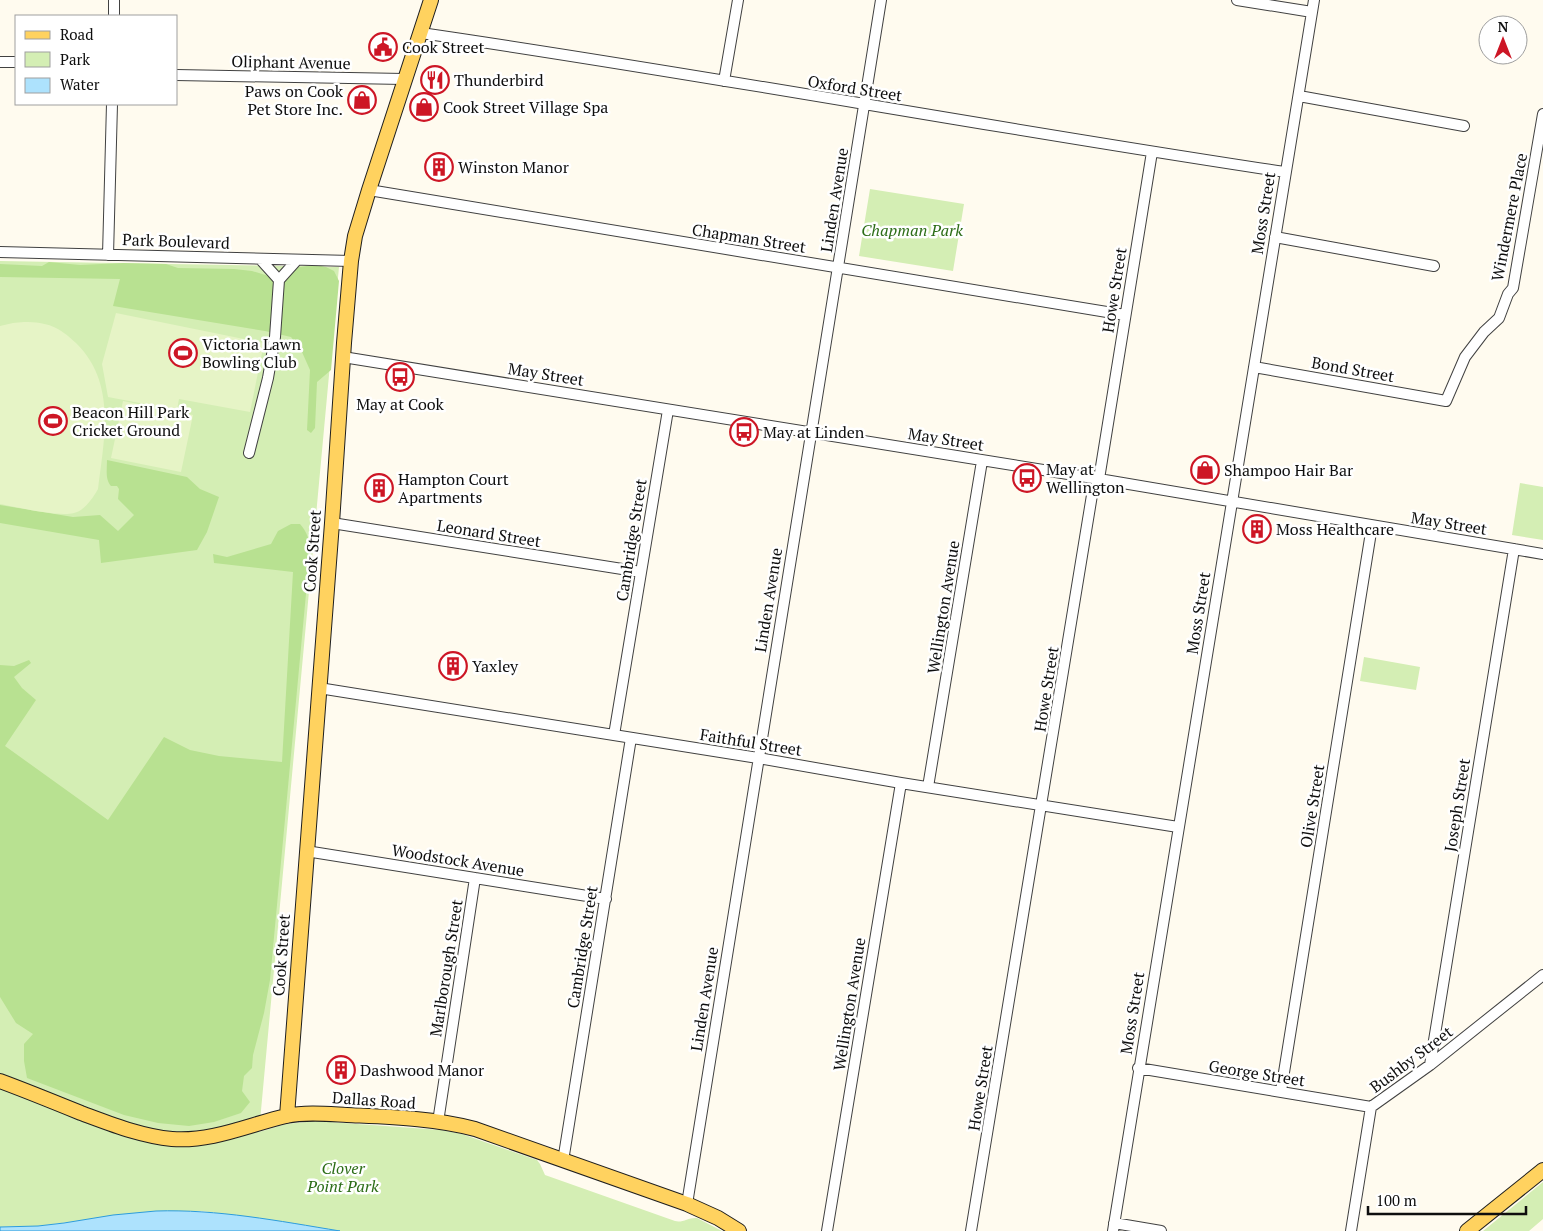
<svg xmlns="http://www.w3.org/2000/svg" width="1543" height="1231" font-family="'PT Serif',serif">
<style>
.green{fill:#d4eeb4}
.forest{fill:#b8e191}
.pitch{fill:#e6f4c6}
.water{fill:#ade2fd;stroke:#2c9cdc}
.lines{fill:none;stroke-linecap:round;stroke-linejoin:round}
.minor-casing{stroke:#414141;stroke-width:12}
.major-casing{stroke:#1f1f1f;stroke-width:16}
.minor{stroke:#fff;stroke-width:10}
.major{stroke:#ffd25f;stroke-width:14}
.labels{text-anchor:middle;stroke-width:5;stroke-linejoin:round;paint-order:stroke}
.poi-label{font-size:16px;fill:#0e0e0e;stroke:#fff;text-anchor:start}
.street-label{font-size:16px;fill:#0e0e0e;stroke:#fff}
.park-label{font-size:16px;font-style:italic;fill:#2c6d17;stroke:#fff}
</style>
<rect width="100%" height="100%" fill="#fffbef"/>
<path class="green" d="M870,189L964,204L953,271L859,256Z
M0,261L339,267L259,1132L286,1124L316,1121L441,1130L462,1134L537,1160L540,1164L545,1175L675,1221C683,1223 689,1217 697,1218L722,1231H340L232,1215L201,1211H156L38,1226L0,1227Z
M1520,483L1543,487V540L1512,535Z
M1364,657L1420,667L1416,690L1360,681Z
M1543,1182V1219L1529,1231H1483Z"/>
<path class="forest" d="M49,262L80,265L123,263L166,264L178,268L234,269L252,271L272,277L286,275L297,267L316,265L326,267L334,271L339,281L331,370L317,382L315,428L311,433L307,430L310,370L302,352L291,337L265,331L113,306L120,279L0,277V264L42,266Z
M107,460L187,477L200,489L219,497L207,532L197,550L101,563L99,540L0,523V505L73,517L100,515L118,531L134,515L118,499L119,489L117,486H111C105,479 107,470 107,460Z
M291,524H300C307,532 310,540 310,551L270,980L264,1013L253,1055L252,1068L244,1076L242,1091L250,1102L241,1113L214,1122L189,1126L158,1123L124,1115L27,1078L24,1061V1044L33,1034L16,1023L0,997V665L14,666L29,660L31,663L14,677L22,688L36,700L5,746L108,820L164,737L190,750L219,756L282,762L293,572L214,563L213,554L227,557L271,544L278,531Z"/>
<path class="pitch" d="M116,313L264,343L250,412L179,399L177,410L108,397L102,364Z
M24,322C48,322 59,327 76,343C117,383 104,439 98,489C93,498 84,511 74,513C58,517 17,507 0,504V326L13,323Z
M123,401L193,415L181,472L111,458Z"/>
<path class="water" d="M156,1211C217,1209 279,1221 340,1231H0V1227L38,1226L64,1223L113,1215Z"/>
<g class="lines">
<defs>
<path id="minor" d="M1237,0L1312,12
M114,16V0
M421,33C710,75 997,129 1285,172
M0,62H16
M176,75L404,79
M724,81L738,0
M1299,96L1464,126
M369,190L1125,315
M1275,237L1434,266
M0,252L351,261
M108,255L112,104
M260,259L279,280
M343,357L1099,479L1543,554
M1254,367L1446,401L1465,357L1484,332L1499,318L1508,294L1513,288L1543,114
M249,453L268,378L275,337L279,280L297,260
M332,523L641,572
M319,688L758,758L901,783L1178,827
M614,735L668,410
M928,787L982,461
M306,851L606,899
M1430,1065L1514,549
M1138,1068L1371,1107
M1281,1091L1372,526
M438,1122L475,878
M563,1161L631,738
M687,1204L881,0
M1114,1223L1161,1231
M827,1231L901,783
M971,1231L1092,495L1099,479L1152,152
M1113,1231L1314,0
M1351,1231L1371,1107L1430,1065L1543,975"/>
<path id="major" d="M0,1081C27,1091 54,1102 81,1113C111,1124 140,1136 172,1139C212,1142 248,1125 286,1116C306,1112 327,1114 347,1115C389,1117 434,1118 475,1129L687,1204L718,1218L739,1231
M287,1116L332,523L344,343L351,261L355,236L369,190L431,0
M1467,1231L1543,1170"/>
</defs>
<use href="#minor" class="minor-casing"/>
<use href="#major" class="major-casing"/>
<use href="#minor" class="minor"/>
<use href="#major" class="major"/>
</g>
<defs>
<symbol id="civic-ring" viewBox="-11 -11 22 22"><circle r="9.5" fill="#fff" stroke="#cd1625" stroke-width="1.5"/><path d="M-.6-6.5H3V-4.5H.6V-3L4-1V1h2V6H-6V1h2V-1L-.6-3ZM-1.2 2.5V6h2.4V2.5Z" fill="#cd1625"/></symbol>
<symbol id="restaurant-ring" viewBox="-11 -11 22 22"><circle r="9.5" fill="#fff" stroke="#cd1625" stroke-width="1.5"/><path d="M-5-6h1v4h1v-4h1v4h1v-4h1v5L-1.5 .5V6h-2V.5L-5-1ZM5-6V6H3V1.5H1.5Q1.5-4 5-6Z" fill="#cd1625"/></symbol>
<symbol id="shop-ring" viewBox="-11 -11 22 22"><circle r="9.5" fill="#fff" stroke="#cd1625" stroke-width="1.5"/><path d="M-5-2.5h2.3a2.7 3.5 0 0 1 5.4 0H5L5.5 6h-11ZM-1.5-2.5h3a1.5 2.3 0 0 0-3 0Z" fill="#cd1625"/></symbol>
<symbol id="building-ring" viewBox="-11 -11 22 22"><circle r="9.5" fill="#fff" stroke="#cd1625" stroke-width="1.5"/><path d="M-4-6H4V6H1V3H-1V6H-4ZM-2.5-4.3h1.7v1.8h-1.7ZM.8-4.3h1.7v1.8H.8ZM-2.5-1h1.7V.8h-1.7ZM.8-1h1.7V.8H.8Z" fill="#cd1625"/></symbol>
<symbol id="stadium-ring" viewBox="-11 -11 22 22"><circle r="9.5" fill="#fff" stroke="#cd1625" stroke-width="1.5"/><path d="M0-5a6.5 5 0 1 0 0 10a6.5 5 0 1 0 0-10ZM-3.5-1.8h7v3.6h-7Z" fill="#cd1625"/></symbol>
<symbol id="bus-ring" viewBox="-11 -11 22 22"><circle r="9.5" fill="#fff" stroke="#cd1625" stroke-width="1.5"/><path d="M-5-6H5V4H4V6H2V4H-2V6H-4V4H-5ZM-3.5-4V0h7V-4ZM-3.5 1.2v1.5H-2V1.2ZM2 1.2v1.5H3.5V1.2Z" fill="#cd1625"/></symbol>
</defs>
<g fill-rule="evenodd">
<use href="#civic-ring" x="367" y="31" width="32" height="32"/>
<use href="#restaurant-ring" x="419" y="64" width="32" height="32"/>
<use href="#shop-ring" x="346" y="84" width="32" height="32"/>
<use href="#shop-ring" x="408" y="91" width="32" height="32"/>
<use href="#building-ring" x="423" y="151" width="32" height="32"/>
<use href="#stadium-ring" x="167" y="337" width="32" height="32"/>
<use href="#bus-ring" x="384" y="361" width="32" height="32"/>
<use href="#stadium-ring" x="37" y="405" width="32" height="32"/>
<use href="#bus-ring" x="728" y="416" width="32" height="32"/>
<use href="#shop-ring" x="1189" y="454" width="32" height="32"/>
<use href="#bus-ring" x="1011" y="462" width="32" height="32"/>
<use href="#building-ring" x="363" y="472" width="32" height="32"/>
<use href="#building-ring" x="1241" y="513" width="32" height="32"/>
<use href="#building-ring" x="437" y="650" width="32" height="32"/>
<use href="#building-ring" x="325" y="1054" width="32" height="32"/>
</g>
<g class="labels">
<g class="poi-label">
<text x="402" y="53">Cook Street</text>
<text x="454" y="86">Thunderbird</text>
<text x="343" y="97" text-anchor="end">Paws on Cook<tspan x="343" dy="18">Pet Store Inc.</tspan></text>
<text x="443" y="113">Cook Street Village Spa</text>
<text x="458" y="173">Winston Manor</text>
<text x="202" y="350">Victoria Lawn<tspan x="202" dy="18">Bowling Club</tspan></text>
<text x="400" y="410" text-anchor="middle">May at Cook</text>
<text x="72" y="418">Beacon Hill Park<tspan x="72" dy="18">Cricket Ground</tspan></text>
<text x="763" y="438">May at Linden</text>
<text x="1046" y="475">May at<tspan x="1046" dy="18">Wellington</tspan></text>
<text x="1224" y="476">Shampoo Hair Bar</text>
<text x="398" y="485">Hampton Court<tspan x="398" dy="18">Apartments</tspan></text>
<text x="1276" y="535">Moss Healthcare</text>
<text x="472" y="672">Yaxley</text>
<text x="360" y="1076">Dashwood Manor</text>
</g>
<g class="street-label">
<text transform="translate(291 62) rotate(1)" y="6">Oliphant Avenue</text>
<text transform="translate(855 88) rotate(9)" y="6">Oxford Street</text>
<text transform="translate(834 200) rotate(-81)" y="6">Linden Avenue</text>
<text transform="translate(1263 213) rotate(-81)" y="6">Moss Street</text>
<text transform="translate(1509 217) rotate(-79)" y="6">Windermere Place</text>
<text transform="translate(749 238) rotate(9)" y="6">Chapman Street</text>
<text transform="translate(176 241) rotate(2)" y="6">Park Boulevard</text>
<text transform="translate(1114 290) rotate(-81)" y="6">Howe Street</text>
<text transform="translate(1353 369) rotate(10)" y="6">Bond Street</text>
<text transform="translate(546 374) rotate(9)" y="6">May Street</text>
<text transform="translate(946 439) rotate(9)" y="6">May Street</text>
<text transform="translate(1449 523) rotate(9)" y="6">May Street</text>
<text transform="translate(489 533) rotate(9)" y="6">Leonard Street</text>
<text transform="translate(631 540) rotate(-81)" y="6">Cambridge Street</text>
<text transform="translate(312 551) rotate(-86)" y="6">Cook Street</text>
<text transform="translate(768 600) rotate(-81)" y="6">Linden Avenue</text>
<text transform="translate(943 607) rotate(-81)" y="6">Wellington Avenue</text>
<text transform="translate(1198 613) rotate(-81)" y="6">Moss Street</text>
<text transform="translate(1046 689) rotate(-81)" y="6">Howe Street</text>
<text transform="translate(751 742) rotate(9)" y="6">Faithful Street</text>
<text transform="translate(1457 805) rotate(-81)" y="6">Joseph Street</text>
<text transform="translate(1312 806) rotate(-81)" y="6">Olive Street</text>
<text transform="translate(458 860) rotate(9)" y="6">Woodstock Avenue</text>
<text transform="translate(582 947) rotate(-81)" y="6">Cambridge Street</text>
<text transform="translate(281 955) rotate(-86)" y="6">Cook Street</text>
<text transform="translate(446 968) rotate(-81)" y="6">Marlborough Street</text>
<text transform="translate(704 999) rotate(-81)" y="6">Linden Avenue</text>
<text transform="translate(849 1004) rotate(-81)" y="6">Wellington Avenue</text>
<text transform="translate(1132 1013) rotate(-81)" y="6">Moss Street</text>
<text transform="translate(1411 1059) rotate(-37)" y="6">Bushby Street</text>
<text transform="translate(1257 1073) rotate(9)" y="6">George Street</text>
<text transform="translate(980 1088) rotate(-81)" y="6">Howe Street</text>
<text transform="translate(374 1100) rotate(4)" y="6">Dallas Road</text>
</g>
<g class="park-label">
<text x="912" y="236">Chapman Park</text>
<text x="343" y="1174">Clover<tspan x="343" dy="18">Point Park</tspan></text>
</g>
</g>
<rect x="15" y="15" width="162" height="90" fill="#ffffff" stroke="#9f9f9f"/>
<rect x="25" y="31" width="25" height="8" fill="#ffd25f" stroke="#9f9f9f"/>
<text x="60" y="40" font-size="15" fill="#0e0e0e">Road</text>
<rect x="25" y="52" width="25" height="15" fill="#d4eeb4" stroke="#9f9f9f"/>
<text x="60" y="65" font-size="15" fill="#0e0e0e">Park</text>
<rect x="25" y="78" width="25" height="15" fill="#ade2fd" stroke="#9f9f9f"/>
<text x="60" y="90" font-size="15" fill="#0e0e0e">Water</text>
<g transform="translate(1503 40)"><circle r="24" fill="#ffffff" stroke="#9f9f9f"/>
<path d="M0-4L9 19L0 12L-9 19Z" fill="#cd1625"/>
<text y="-8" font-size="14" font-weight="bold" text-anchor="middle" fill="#0e0e0e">N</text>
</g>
<path d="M1368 1206v8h158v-8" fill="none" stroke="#0e0e0e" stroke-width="2.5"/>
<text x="1376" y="1206" font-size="15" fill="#0e0e0e" stroke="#ffffff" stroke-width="4" paint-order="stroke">100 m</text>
</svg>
